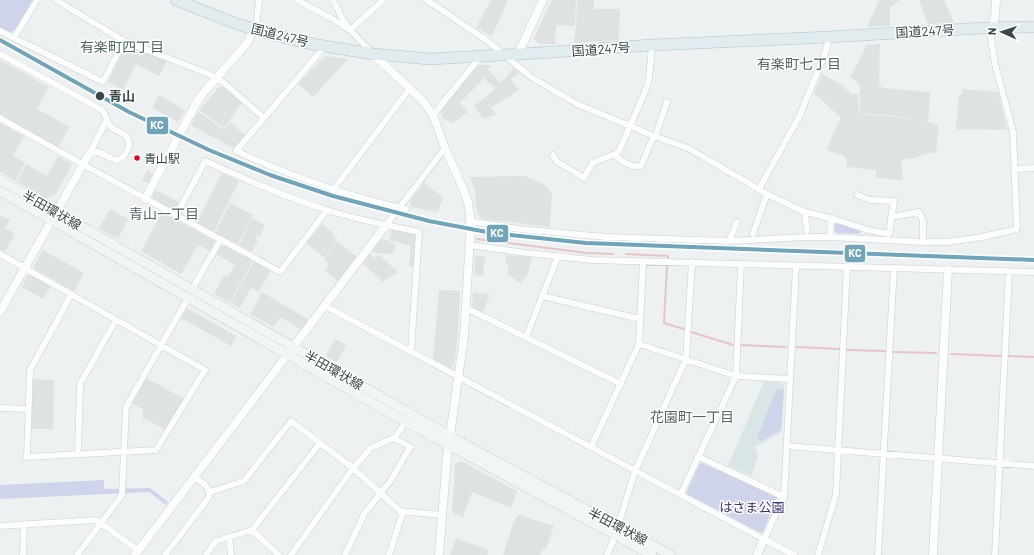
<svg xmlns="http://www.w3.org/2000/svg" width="1034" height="555" font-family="Barlow,'Noto Sans JP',sans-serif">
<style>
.education{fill:#dae5e7}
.green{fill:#d0d4ea}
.parking{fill:#dee2e3}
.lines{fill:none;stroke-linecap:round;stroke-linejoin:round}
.stream{stroke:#eac3c8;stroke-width:2}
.minor-casing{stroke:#cacfd0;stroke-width:7}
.tertiary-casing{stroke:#cacfd0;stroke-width:9}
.secondary-casing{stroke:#c7cfd1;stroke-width:10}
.trunk-casing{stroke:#acc4c7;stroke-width:12}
.minor{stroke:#fcfdfd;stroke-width:6}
.tertiary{stroke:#fcfdfd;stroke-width:8}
.secondary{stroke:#f1f5f6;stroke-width:9}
.trunk{stroke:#e2ebed;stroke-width:11}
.rail-1-casing{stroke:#fff;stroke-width:7}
.rail-1{stroke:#70a4b9;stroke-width:4}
.stop-dot{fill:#3a4647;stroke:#fff;stroke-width:1.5}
.bus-dot{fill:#e4002b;stroke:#fff;stroke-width:1.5}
.labels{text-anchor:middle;stroke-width:3;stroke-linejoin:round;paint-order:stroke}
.bus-label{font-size:12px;fill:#3a4647;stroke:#fff;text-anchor:start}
.street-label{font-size:13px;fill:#3a4647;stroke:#fff}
.stop-label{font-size:13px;font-weight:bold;fill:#3a4647;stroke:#fff;text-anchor:start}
.park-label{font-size:13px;fill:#383372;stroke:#fff}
.neighbourhood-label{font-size:14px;fill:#526768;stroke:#fff}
.line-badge{stroke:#fff;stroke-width:1.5}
.badge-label{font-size:11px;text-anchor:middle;font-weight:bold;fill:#fff}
</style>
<rect width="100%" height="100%" fill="#edf1f2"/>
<path class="education" d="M764,381L782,383L784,385L782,432L755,447L758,457L751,476L728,466Z"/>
<path class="green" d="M0,0H33L14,31L10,32L0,27Z
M836,223L861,230L860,234L837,233L834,230L835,224Z
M784,389L781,429L761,441L757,438L776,390Z
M702,463L777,497L776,501L763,532H759L687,494V491L699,465Z
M104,480V489L150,488L168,502L166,505L149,492L0,499V485Z"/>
<path class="parking" d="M491,0H508L492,36L476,28Z
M552,0H576L575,26L556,25L555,44H539L534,38Z
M577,0H594V9H620L619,40L574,43L576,25Z
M879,0H899L898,2H895V5L890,6V26L867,27Z
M919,0H944L954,23L928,24Z
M880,44L879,85L883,88L930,92L928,121L885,115L863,114L860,111V86L855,80L850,77L865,49L866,45Z
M129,46L167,61L159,76L136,64L123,90L108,82L125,47Z
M325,56L348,59L313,97L298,84Z
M0,60L49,87L37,109L70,127L58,147L0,114Z
M478,65H492L488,70L501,83L514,68L519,73L511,79L519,90L492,107L485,98L495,88L484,78L460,103L468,112L453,123L443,118L440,110Z
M822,74L839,83L852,94H858L859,111L863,115L885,116L927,121L939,126L936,152L925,154L911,159H901L903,181L876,177V170L847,167V160L844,156L827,150L833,133L841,118L814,93Z
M219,87H223L242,103L224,128L199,110Z
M961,89L998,92L1007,130L956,129L959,95L963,94Z
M159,95L185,110L178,122L152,108Z
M485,98L496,115L483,119L474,106Z
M199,112L224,130L230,122L246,136L235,149L191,125L196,115Z
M0,123L24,136L13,156L25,163L16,181L0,172Z
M58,156L72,164V165L55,195L45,198L17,182L26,164L47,176Z
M147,170L154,174L149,184L142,180Z
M222,173L239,181L214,232L197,223Z
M524,176L544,184L552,194L550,227L482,219L478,215L475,201L476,200L475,191L470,177Z
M424,183L443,197L438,212L411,207L410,201Z
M156,190L179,202L175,209L172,210L153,200L152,196Z
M230,203L253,215L238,244L215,233Z
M110,209L128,219L118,239L99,229Z
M162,212L214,240L215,243L210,251L198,245L181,274L141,251Z
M0,215L10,220L5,228L15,234L5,252L0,249Z
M252,218L265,225L260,236L256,235L255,239L258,240L252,251L239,245Z
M322,224L334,234L333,236L338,240L325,258L306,243Z
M392,229L414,234L415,237L414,266H409L411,246L389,240Z
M381,239L387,240L396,245L392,254L376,253L373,250Z
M338,242L357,257L338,282L325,270L329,264L324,260Z
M226,245L253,260L230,303L214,294L224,275L228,276L235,265L216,254L221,246Z
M43,250L84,273L74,291L35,269L34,266Z
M370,254L375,258L378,254L398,272L383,282L363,264Z
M506,255L532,257L527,276L520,283L507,274L509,269L506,262Z
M475,256L485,257L483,276L474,275Z
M254,261L271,270L259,292L251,288L240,308L231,303Z
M31,275L51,286L43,299L22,287L27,276Z
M439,290L460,291L458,333L454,366L450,368L433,359Z
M262,292L309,320L301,329L280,317L274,327L250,314Z
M473,292L490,295L483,312L474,308L472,305Z
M187,308L236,336L231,346L181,318Z
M335,339L346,345L337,362L326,356Z
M146,378L184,399L165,430L148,420L143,419V410L132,403Z
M33,379L54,380L53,429H31Z
M461,461L517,491L511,508L472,492L463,517L452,512L455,464Z
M519,515L554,526L546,549H542L540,555H503L514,521Z
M456,538L489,550L487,555H450Z"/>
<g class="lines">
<path class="stream" d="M477,239L587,253L613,254
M626,254L668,256V258
M667,266L664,323L684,329
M691,332L733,345
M741,345L786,347
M796,347L839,349
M847,350L886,351
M893,352L936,353
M951,354L1001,356
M1008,356L1034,357"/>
<defs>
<path id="minor" d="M56,0L124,41L209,74L223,82L264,118
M297,0L331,18L350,30L383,0
M333,0L343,20L350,30L372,53
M427,0L489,42L531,77L577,104L654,136L688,148L767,194L802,211L837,220L868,230L889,234L894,201L871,200L857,195
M254,29L257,20L259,0
M0,31L103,82L124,41
M14,38L37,0
M325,46L236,151C291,176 347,196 406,209
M0,54L102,110C107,115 106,122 111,127C115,131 123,132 127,137C129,141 130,145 128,149C118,170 111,155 97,152L89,154
M433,115L481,56
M0,118C93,171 187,220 280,272L327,210
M655,137L667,102
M89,154L107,120
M615,154L619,151L645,92L649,79L652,45
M553,155L556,161L584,178L592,163L615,154C619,161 633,168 641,166L654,136
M1014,169L1034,168
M759,189L799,117L826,51L829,37
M333,190L410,88
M805,212L807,231
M176,216L205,161C245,179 285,197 327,210C357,220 388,225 419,232L411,351
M891,217L919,212L923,221V242
M468,221L519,229L605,237L729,241L807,237H830L923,242H948L982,237L1017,229L1013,132L995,64L991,38L992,28
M386,225L445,148
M753,234L767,194
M830,237L831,218
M729,241L737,222
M470,245L526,253L592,260L1034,272
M0,254L205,370L156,450L27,457L30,370L71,295
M192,289L221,239
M542,296L640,319
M325,306L794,555
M466,308L621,384
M526,337L558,256
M639,344L736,376L790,379
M0,408L28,409
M787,446L1034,466
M591,447L639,344L643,261
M78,454L80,384L116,320
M699,457L784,497
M210,492L244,481L291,421L353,468L400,511L442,515
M681,494L736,376L741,264
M0,526L96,520L101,523L139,551
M618,526L635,471L686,359L692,262
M252,530L279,555
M229,537L231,555
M764,539L784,497L796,266
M23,555L24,524
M77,555L122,495L126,407L188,298
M165,555L209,497C211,487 202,483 195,477
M206,555L216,541L252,530L320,443
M291,555L353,468L371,448L394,438L406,422
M345,555L364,514L391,480L410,447L394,438
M389,555L403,512
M607,555L616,535
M818,555L836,494L847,267
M878,555L894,268
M995,555L1009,271"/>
<path id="tertiary" d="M992,28L995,17L996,0
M373,54L423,101L433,115L445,148L462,186L468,202L471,222L464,337L447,457L439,555
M518,54L543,0
M145,199L199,98L247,43L254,29
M0,312L89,154
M135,555L386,225
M757,555L764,539
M933,555L948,270"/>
<path id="secondary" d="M0,180L462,443L671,555
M0,191L406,422L652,555"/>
<path id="trunk" d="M176,0L237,24L267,33L306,43L373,54L430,59L538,53L652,45L829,37L983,28L1034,27"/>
</defs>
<use href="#minor" class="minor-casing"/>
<use href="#tertiary" class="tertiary-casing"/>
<use href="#secondary" class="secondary-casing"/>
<use href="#trunk" class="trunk-casing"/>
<use href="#minor" class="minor"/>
<use href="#tertiary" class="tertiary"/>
<use href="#secondary" class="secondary"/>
<use href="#trunk" class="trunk"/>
<defs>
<path id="rail-1" d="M0,40L129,112L209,150L270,175L333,196L429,221L492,233L586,243L1034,260"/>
</defs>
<use href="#rail-1" class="rail-1-casing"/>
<use href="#rail-1" class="rail-1"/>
</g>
<circle class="stop-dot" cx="100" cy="96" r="5"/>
<circle class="bus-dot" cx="137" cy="158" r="3.5"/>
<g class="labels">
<g class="bus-label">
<text x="144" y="163">青山駅</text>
</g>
<g class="street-label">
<text transform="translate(925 31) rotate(-3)" y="5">国道247号</text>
<text transform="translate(280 35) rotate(14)" y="5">国道247号</text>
<text transform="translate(601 49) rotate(-4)" y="5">国道247号</text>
<text transform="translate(52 210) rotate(30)" y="5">半田環状線</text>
<text transform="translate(334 370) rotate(30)" y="5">半田環状線</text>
<text transform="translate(618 526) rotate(28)" y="5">半田環状線</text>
</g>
<g class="stop-label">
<text x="109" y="101">青山</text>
</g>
<g class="park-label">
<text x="752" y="512">はさま公園</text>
</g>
<g class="neighbourhood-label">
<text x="122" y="52">有楽町四丁目</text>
<text x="799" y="69">有楽町七丁目</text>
<text x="164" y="219">青山一丁目</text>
<text x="692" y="422">花園町一丁目</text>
</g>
</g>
<g class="line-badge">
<rect x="146" y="116" width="23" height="19" rx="4" fill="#70a4b9"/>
<rect x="486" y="224" width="23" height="19" rx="4" fill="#70a4b9"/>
<rect x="844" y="244" width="22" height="19" rx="4" fill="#70a4b9"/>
</g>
<g class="badge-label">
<text x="157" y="129">KC</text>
<text x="497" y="237">KC</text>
<text x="855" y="257">KC</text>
</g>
<g transform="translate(1002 32) rotate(273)" stroke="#ffffff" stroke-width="3" paint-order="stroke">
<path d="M0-3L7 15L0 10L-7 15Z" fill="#3a4647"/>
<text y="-6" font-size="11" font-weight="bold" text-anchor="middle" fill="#3a4647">N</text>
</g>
</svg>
